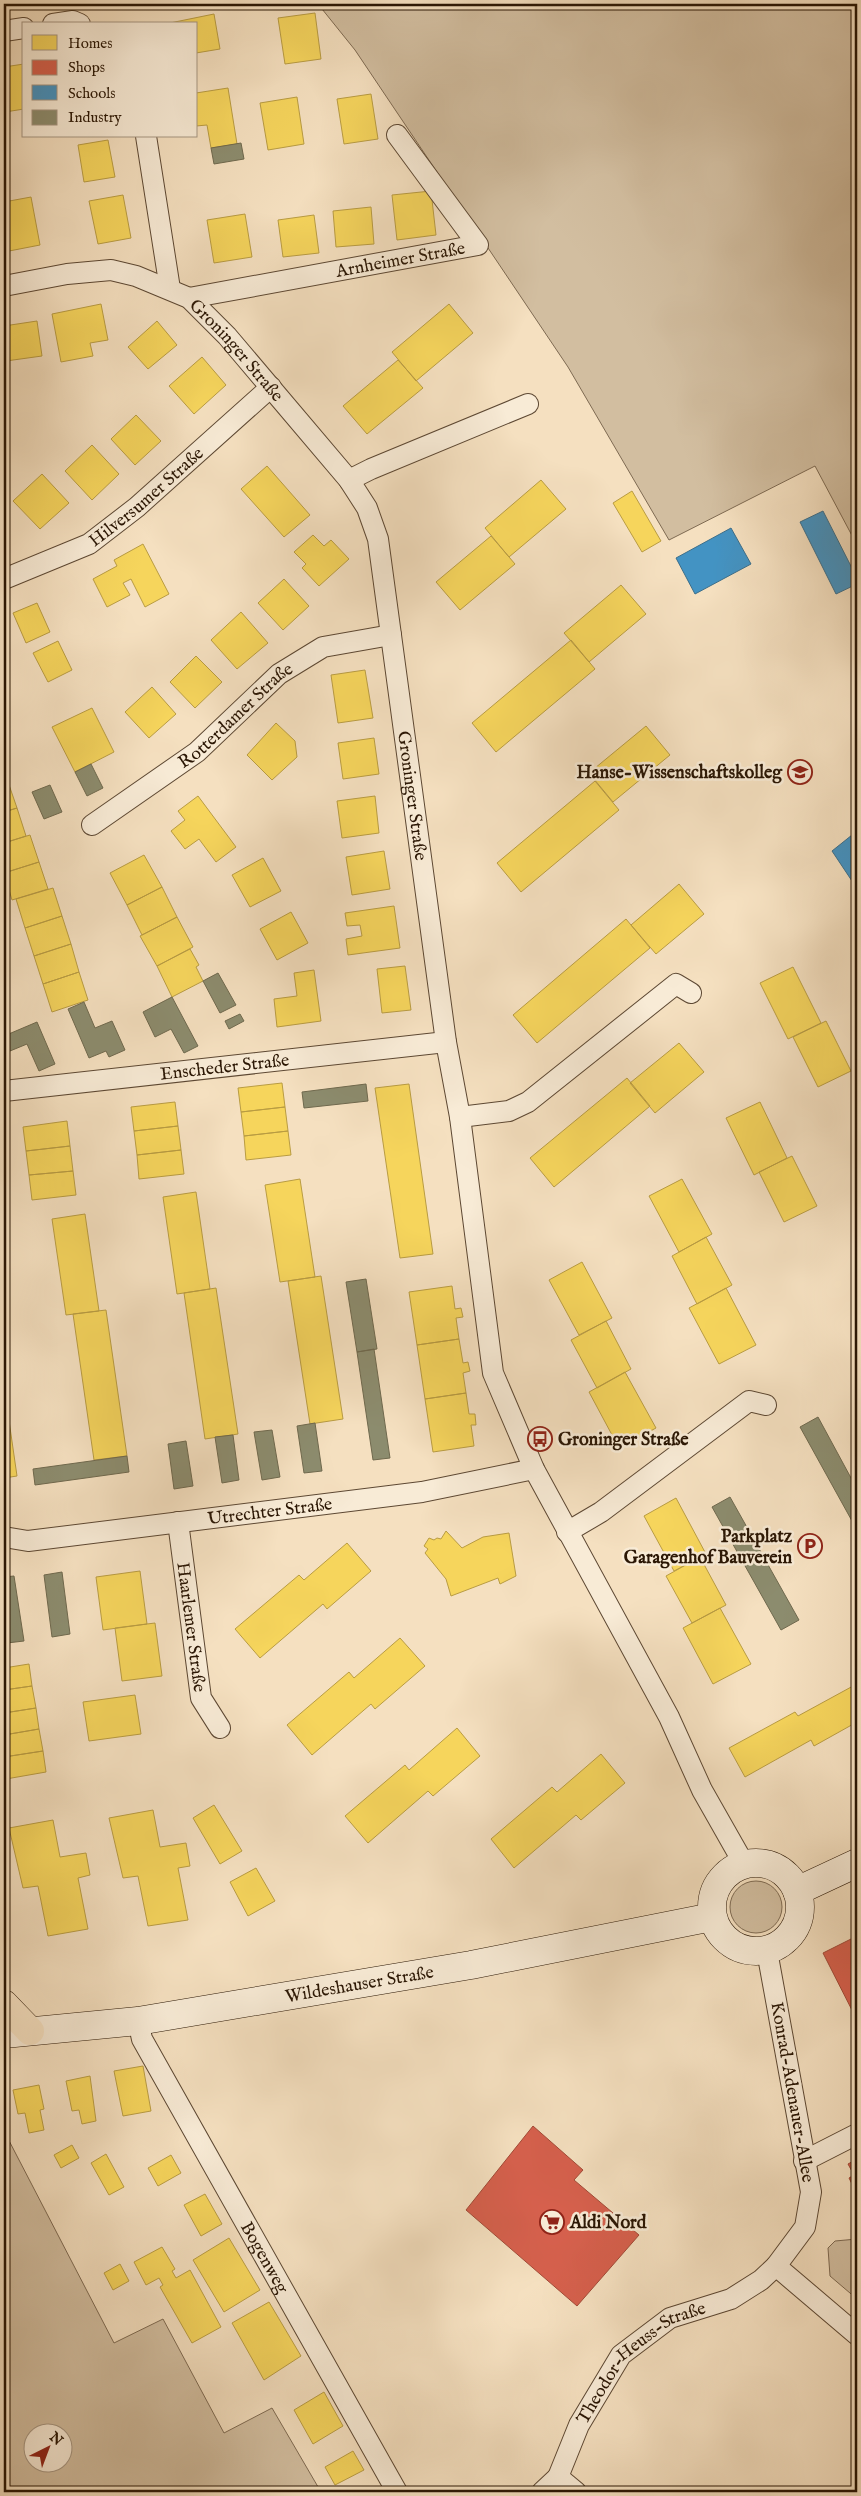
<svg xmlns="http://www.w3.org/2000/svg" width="861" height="2496" font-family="'IM FELL English',serif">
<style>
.green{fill:#d2bea0;stroke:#7e6a52;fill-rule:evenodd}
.homes{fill:#f6d55c;stroke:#b99c42}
.shops{fill:#d6604d;stroke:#a24a37}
.schools{fill:#4393c3;stroke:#3c6e8a}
.industry{fill:#8c8c6e;stroke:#6f694e}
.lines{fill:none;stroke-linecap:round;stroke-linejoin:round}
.minor-casing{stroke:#5d4833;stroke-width:22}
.secondary-casing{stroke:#2a1604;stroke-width:29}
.motorway-casing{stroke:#2a1604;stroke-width:29}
.minor{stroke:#f8ebd6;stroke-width:20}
.secondary{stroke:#f8ebd6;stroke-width:28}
.motorway{stroke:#f5e0c0;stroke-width:28}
.labels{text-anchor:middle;stroke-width:5;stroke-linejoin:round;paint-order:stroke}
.street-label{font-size:18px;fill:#2a1604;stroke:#f8ebd6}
.poi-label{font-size:18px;font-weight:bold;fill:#2a1604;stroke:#f8ebd6;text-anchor:end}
</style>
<rect width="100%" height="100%" fill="#f5e0c0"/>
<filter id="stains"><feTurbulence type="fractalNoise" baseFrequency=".004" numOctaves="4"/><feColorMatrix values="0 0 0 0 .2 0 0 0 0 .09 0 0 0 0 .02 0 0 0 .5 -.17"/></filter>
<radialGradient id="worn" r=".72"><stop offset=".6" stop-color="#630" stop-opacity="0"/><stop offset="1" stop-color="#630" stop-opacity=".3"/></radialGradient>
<path class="green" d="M318,4H857V545L815,466L669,540L568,367L355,50Z
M730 1907a26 26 0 1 1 52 0a26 26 0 1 1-52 0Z
M4,2131L114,2343L163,2319L224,2433L272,2408L321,2492H4ZM32,2434H62V2464H32Z
M857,2239V2299L830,2276L828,2248L835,2241Z"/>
<path class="homes" d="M315,13L321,59L285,64L278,18Z
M214,14L220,49L196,53V24H165Z
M24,64V109L5,112L4,67Z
M228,88L237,144L211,148L207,125L196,126V93Z
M371,94L378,139L344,144L337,99Z
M297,97L304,144L268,150L260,103Z
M108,140L115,177L84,182L78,145Z
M431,191L436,235L397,240L392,195Z
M123,195L131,238L98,244L89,201Z
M31,197L40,245L4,252V202Z
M371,207L374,244L336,247L333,211Z
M245,214L252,257L214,263L207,220Z
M314,215L319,253L283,257L278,220Z
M101,304L108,340L90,343L93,356L61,362L52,314Z
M449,304L473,333L416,381L392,352Z
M37,321L42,356L6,361L4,326Z
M157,321L177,345L148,369L128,347Z
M202,357L226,385L194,414L169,386Z
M398,360L423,388L367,434L343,406Z
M136,415L161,441L135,465L111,439Z
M92,445L119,474L92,500L65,471Z
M267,466L310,515L284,537L241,489Z
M42,474L69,503L40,529L13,501Z
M541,480L566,509L509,557L485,528Z
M632,491L661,541L642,552L613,503Z
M313,535L324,546L331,540L349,559L319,586L302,568L306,564L294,552Z
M491,536L515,564L460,610L436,582Z
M143,544L169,594L145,607L131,579L123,583L130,595L107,607L93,579L117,566L114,560Z
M284,579L309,606L283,630L258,603Z
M621,585L646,614L589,662L564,633Z
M37,603L50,632L26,643L13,613Z
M241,612L268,643L237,669L211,640Z
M571,640L595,669L496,752L472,723Z
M58,641L72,670L48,682L33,653Z
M196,656L222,682L195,708L170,682Z
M365,670L373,718L338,723L331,675Z
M152,687L176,714L149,738L125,712Z
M92,708L114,752L75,772L52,727Z
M276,723L295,741L297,757L272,780L247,755Z
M646,726L670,755L613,802L589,773Z
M374,738L379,774L343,779L338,743Z
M7,779L17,808L4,812V780Z
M595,781L619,810L521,892L497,863Z
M198,796L236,847L216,862L199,839L185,849L171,831L185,820L178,811Z
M375,796L379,833L342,838L337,801Z
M17,808L26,836L4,843V812Z
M30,835L39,862L4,873V843Z
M384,851L390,889L352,895L346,857Z
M144,855L162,887L127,905L110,873Z
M263,858L281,891L250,907L232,875Z
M39,862L48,889L12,900L4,873Z
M679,884L704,914L656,954L631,925Z
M162,887L177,917L142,935L127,905Z
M53,888L62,916L25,928L16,899Z
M394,906L400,948L348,955L346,939L362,936L360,925L347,926L345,913Z
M291,912L308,943L277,960L260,929Z
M62,916L71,944L34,956L25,928Z
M177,917L193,947L157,966L140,936Z
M626,919L650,948L537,1043L513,1015Z
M71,944L79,972L43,984L34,956Z
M190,949L199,965L196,967L203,981L172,997L157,966Z
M405,966L411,1010L382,1013L377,969Z
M793,967L821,1023L788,1039L760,983Z
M314,970L321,1021L277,1027L274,999L297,996L294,973Z
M79,972L88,1000L52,1012L43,984Z
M826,1021L851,1071L818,1087L793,1037Z
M679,1043L704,1072L655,1113L630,1083Z
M627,1078L650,1106L554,1187L530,1158Z
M282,1083L285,1107L241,1112L238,1088Z
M409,1084L433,1254L400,1258L375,1088Z
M175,1102L178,1126L134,1131L131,1107Z
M760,1102L787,1158L754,1175L726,1118Z
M285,1107L288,1131L244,1136L241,1112Z
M67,1121L70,1146L26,1151L23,1127Z
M178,1126L181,1150L137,1155L134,1131Z
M288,1131L291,1155L246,1160L244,1136Z
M70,1146L73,1171L29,1175L26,1151Z
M181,1150L184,1174L139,1179L137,1155Z
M792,1156L817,1206L784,1222L759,1172Z
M73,1171L76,1195L32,1200L29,1175Z
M300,1179L315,1277L280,1282L265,1185Z
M682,1179L712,1234L679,1252L649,1196Z
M196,1192L210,1289L177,1294L163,1197Z
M85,1214L99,1311L66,1315L52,1219Z
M706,1237L732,1285L697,1304L672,1256Z
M582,1262L612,1318L579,1335L549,1280Z
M321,1276L343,1419L310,1424L288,1281Z
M452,1286L455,1309L461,1308L463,1317L456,1318L459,1339L417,1345L409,1292Z
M216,1288L238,1434L205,1439L184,1293Z
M726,1288L756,1345L719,1364L689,1308Z
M106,1310L127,1456L94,1460L73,1314Z
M606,1321L631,1369L597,1388L571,1340Z
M459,1339L463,1363L468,1362L470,1371L463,1373L466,1393L425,1399L417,1345Z
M625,1372L656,1428L619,1448L589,1392Z
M4,1386L17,1476L4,1478Z
M466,1393L469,1414H475L476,1425H471L474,1446L433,1452L425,1399Z
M676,1498L706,1554L674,1571L644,1516Z
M446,1531L462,1548L483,1537L509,1533L516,1576L500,1584L498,1578L451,1596L446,1579L425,1553L428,1549L424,1546L429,1538L434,1540L437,1538L441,1539Z
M347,1543L371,1571L327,1609L323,1604L260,1658L235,1629L299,1575L304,1580Z
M700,1557L726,1605L692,1623L666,1576Z
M140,1571L147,1624L103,1630L96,1577Z
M720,1608L751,1664L713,1684L683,1628Z
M155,1623L162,1676L122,1681L115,1628Z
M400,1638L425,1666L375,1709L371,1704L312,1755L287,1725L349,1672L354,1678Z
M29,1664L32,1686L4,1690V1668Z
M32,1686L36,1708L4,1713V1690Z
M853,1686L857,1691V1722L814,1746L811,1740L745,1777L729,1748L795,1712L798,1716Z
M135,1695L141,1734L89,1741L83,1702Z
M36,1708L39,1729L4,1735V1713Z
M457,1728L480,1756L433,1796L428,1791L368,1843L345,1816L405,1765L409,1770Z
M39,1729L43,1751L4,1757V1735Z
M43,1751L46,1772L6,1779L4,1757Z
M601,1754L625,1783L581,1820L576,1815L514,1868L491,1839L552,1787L557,1792Z
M214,1805L242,1851L220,1864L193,1818Z
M153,1810L160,1847L186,1843L190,1866L178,1868L188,1920L148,1926L138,1876L123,1878L109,1818Z
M53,1820L60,1857L86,1853L90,1875L78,1878L88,1929L48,1936L38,1886L23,1888L9,1828Z
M256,1868L275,1901L248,1916L230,1882Z
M143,2066L151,2111L123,2116L114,2071Z
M90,2076L96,2121L82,2124L79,2110L72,2111L66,2081Z
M39,2085L44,2109L40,2110L44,2130L29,2133L25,2113L18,2114L13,2090Z
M72,2145L79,2158L61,2168L54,2155Z
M106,2154L124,2187L109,2195L91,2163Z
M171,2155L181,2173L158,2186L148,2168Z
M205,2194L222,2224L201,2236L184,2205Z
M229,2238L260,2290L224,2312L193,2260Z
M162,2247L175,2269L172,2271L176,2278L190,2270L221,2327L192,2343L160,2287L163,2285L159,2278L146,2285L134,2262Z
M120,2264L129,2281L113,2290L104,2273Z
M269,2302L301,2356L264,2380L232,2323Z
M324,2392L343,2426L313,2444L294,2410Z
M353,2451L364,2470L335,2485L325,2467Z"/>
<path class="shops" d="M857,1936V2020L823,1953Z
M533,2126L583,2170L574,2180L639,2235L577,2306L466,2210Z
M857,2159V2194L849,2178L854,2175L848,2164Z"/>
<path class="schools" d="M823,511L857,578V584L836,594L800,522Z
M731,528L751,564L695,594L676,558Z
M857,831V878L852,881L832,851Z"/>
<path class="industry" d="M266,4H290V5L266,8Z
M241,143L244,159L214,164L211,148Z
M91,764L103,788L87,796L75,772Z
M50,785L62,812L44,819L32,792Z
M218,973L236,1005L220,1013L203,981Z
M172,997L198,1046L184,1053L171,1029L155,1037L143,1012Z
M84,1002L95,1028L112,1021L125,1050L109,1057L106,1051L89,1058L68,1009Z
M240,1014L244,1021L229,1029L225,1021Z
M37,1022L55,1064L39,1071L27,1044L10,1051L4,1036Z
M366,1084L368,1101L304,1108L302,1092Z
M366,1279L377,1349L357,1352L346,1282Z
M374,1349L390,1458L373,1460L357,1352Z
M818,1417L857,1489V1530L800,1427Z
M315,1423L322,1471L304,1473L297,1426Z
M272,1430L280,1477L262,1480L254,1432Z
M233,1435L239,1480L222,1483L215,1437Z
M186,1441L193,1486L174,1489L168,1444Z
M127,1456L129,1472L35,1485L33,1469Z
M730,1497L799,1620L781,1630L712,1507Z
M62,1572L70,1634L52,1637L44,1575Z
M14,1576L24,1641L7,1643L4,1623V1577Z"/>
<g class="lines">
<defs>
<g id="minor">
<path d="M53,24L73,21L80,24"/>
<path d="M4,31L24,28"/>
<path d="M146,136L170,289"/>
<path id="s1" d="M4,286L67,274L111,270L136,276L189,298L227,336L349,480L367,508L378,539L446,1042L460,1117L493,1373L534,1469L669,1717L702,1790L744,1864"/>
<path id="s2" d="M189,298L478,245L397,135"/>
<path d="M349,480L371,469L528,404"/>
<path id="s3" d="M4,579L89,544L137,507L271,387"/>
<path id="s4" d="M92,825L197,752L279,674L323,647L391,635"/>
<path id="s5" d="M4,1091L446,1042"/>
<path d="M460,1117L509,1111L528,1102L676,984L691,993"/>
<path id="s6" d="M178,1522L201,1698L220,1728"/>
<path d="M567,1532L601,1512L749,1401L766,1405"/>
<path id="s7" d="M4,1537L28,1541L422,1492L534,1469"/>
<path id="s8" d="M138,2021L142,2039L397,2492"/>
<path d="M804,2161L857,2134"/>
<path d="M776,2266L857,2335"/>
<path d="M542,2492L558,2477"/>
<path id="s9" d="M576,2492L558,2477L579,2425L621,2355L670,2318L731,2299L761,2280L776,2266L805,2227L811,2192L767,1951"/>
</g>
<g id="secondary">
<circle cx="756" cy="1907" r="44"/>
<path d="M797,1891L857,1863"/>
<path id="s10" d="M4,2034L138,2021L471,1965L712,1917"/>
</g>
<path id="motorway" d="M4,2004L30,2031"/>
</defs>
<use href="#minor" class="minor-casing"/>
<use href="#secondary" class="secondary-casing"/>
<use href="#motorway" class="motorway-casing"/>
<use href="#minor" class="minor"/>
<use href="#secondary" class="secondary"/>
<use href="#motorway" class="motorway"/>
</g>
<defs>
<symbol id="university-ring" viewBox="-11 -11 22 22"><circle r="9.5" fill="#f8ebd6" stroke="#8f2418" stroke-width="1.5"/><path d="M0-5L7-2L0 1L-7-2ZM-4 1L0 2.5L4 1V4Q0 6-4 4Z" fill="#8f2418"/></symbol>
<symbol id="bus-ring" viewBox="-11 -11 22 22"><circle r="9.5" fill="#f8ebd6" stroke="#8f2418" stroke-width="1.5"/><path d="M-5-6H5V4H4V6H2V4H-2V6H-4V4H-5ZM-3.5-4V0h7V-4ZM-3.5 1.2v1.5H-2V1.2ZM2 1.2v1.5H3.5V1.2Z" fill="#8f2418"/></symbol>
<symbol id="parking-ring" viewBox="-11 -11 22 22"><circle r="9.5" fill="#f8ebd6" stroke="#8f2418" stroke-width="1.5"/><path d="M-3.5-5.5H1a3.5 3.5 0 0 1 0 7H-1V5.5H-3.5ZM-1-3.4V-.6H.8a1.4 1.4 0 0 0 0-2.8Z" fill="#8f2418"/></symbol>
<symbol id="supermarket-ring" viewBox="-11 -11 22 22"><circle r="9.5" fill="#f8ebd6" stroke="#8f2418" stroke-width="1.5"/><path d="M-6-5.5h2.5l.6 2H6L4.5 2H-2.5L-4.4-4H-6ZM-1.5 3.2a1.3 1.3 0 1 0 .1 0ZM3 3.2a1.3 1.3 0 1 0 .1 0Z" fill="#8f2418"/></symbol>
</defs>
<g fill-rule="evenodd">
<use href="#university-ring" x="786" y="758" width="28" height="28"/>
<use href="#bus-ring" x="526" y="1425" width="28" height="28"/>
<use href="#parking-ring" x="796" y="1532" width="28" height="28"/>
<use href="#supermarket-ring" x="538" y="2208" width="28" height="28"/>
</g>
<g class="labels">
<g class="street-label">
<text dy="6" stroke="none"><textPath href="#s2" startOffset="215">Arnheimer Straße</textPath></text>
<text dy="6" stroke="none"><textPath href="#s1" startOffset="262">Groninger Straße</textPath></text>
<text dy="6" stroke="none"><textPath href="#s3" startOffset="166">Hilversumer Straße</textPath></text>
<text dy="6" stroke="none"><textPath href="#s4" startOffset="181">Rotterdamer Straße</textPath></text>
<text dy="6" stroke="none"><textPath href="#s1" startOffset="759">Groninger Straße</textPath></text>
<text dy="6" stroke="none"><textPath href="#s5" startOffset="222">Enscheder Straße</textPath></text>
<text dy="6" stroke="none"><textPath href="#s7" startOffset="268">Utrechter Straße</textPath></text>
<text dy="6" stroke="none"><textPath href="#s6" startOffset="106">Haarlemer Straße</textPath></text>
<text dy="6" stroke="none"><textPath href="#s10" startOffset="359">Wildeshauser Straße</textPath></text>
<text transform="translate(793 2092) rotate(80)" y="6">Konrad-Adenauer-Allee</text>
<text dy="6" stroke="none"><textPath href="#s8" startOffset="269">Bogenweg</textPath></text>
<text dy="6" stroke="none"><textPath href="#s9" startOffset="171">Theodor-Heuss-Straße</textPath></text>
</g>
<g class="poi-label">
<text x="782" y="778">Hanse-Wissenschaftskolleg</text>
<text x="558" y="1445" text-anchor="start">Groninger Straße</text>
<text x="792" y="1542">Parkplatz<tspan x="792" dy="21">Garagenhof Bauverein</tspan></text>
<text x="570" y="2228" text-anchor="start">Aldi Nord</text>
</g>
</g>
<rect width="861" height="2496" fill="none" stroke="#f5e0c0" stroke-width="20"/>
<rect x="5" y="5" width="851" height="2486" fill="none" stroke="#2a1604" stroke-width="2.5"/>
<rect x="10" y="10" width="841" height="2476" fill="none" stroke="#2a1604"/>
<rect x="22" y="22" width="175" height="115" fill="#f8ebd6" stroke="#a69682"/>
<rect x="32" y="35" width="25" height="15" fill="#f6d55c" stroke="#a69682"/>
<text x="68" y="48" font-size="15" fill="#2a1604">Homes</text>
<rect x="32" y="60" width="25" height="15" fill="#d6604d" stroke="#a69682"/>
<text x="68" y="72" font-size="15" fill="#2a1604">Shops</text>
<rect x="32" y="85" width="25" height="15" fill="#4393c3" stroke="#a69682"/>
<text x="68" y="98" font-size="15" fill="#2a1604">Schools</text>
<rect x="32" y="110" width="25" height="15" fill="#8c8c6e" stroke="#a69682"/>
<text x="68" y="122" font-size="15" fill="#2a1604">Industry</text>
<g transform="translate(48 2448) rotate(42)"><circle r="24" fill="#f8ebd6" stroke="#a69682"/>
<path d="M0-4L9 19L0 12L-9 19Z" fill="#8f2418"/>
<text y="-8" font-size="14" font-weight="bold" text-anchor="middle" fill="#2a1604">N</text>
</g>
<rect width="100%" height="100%" filter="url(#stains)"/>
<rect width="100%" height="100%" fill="url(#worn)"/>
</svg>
